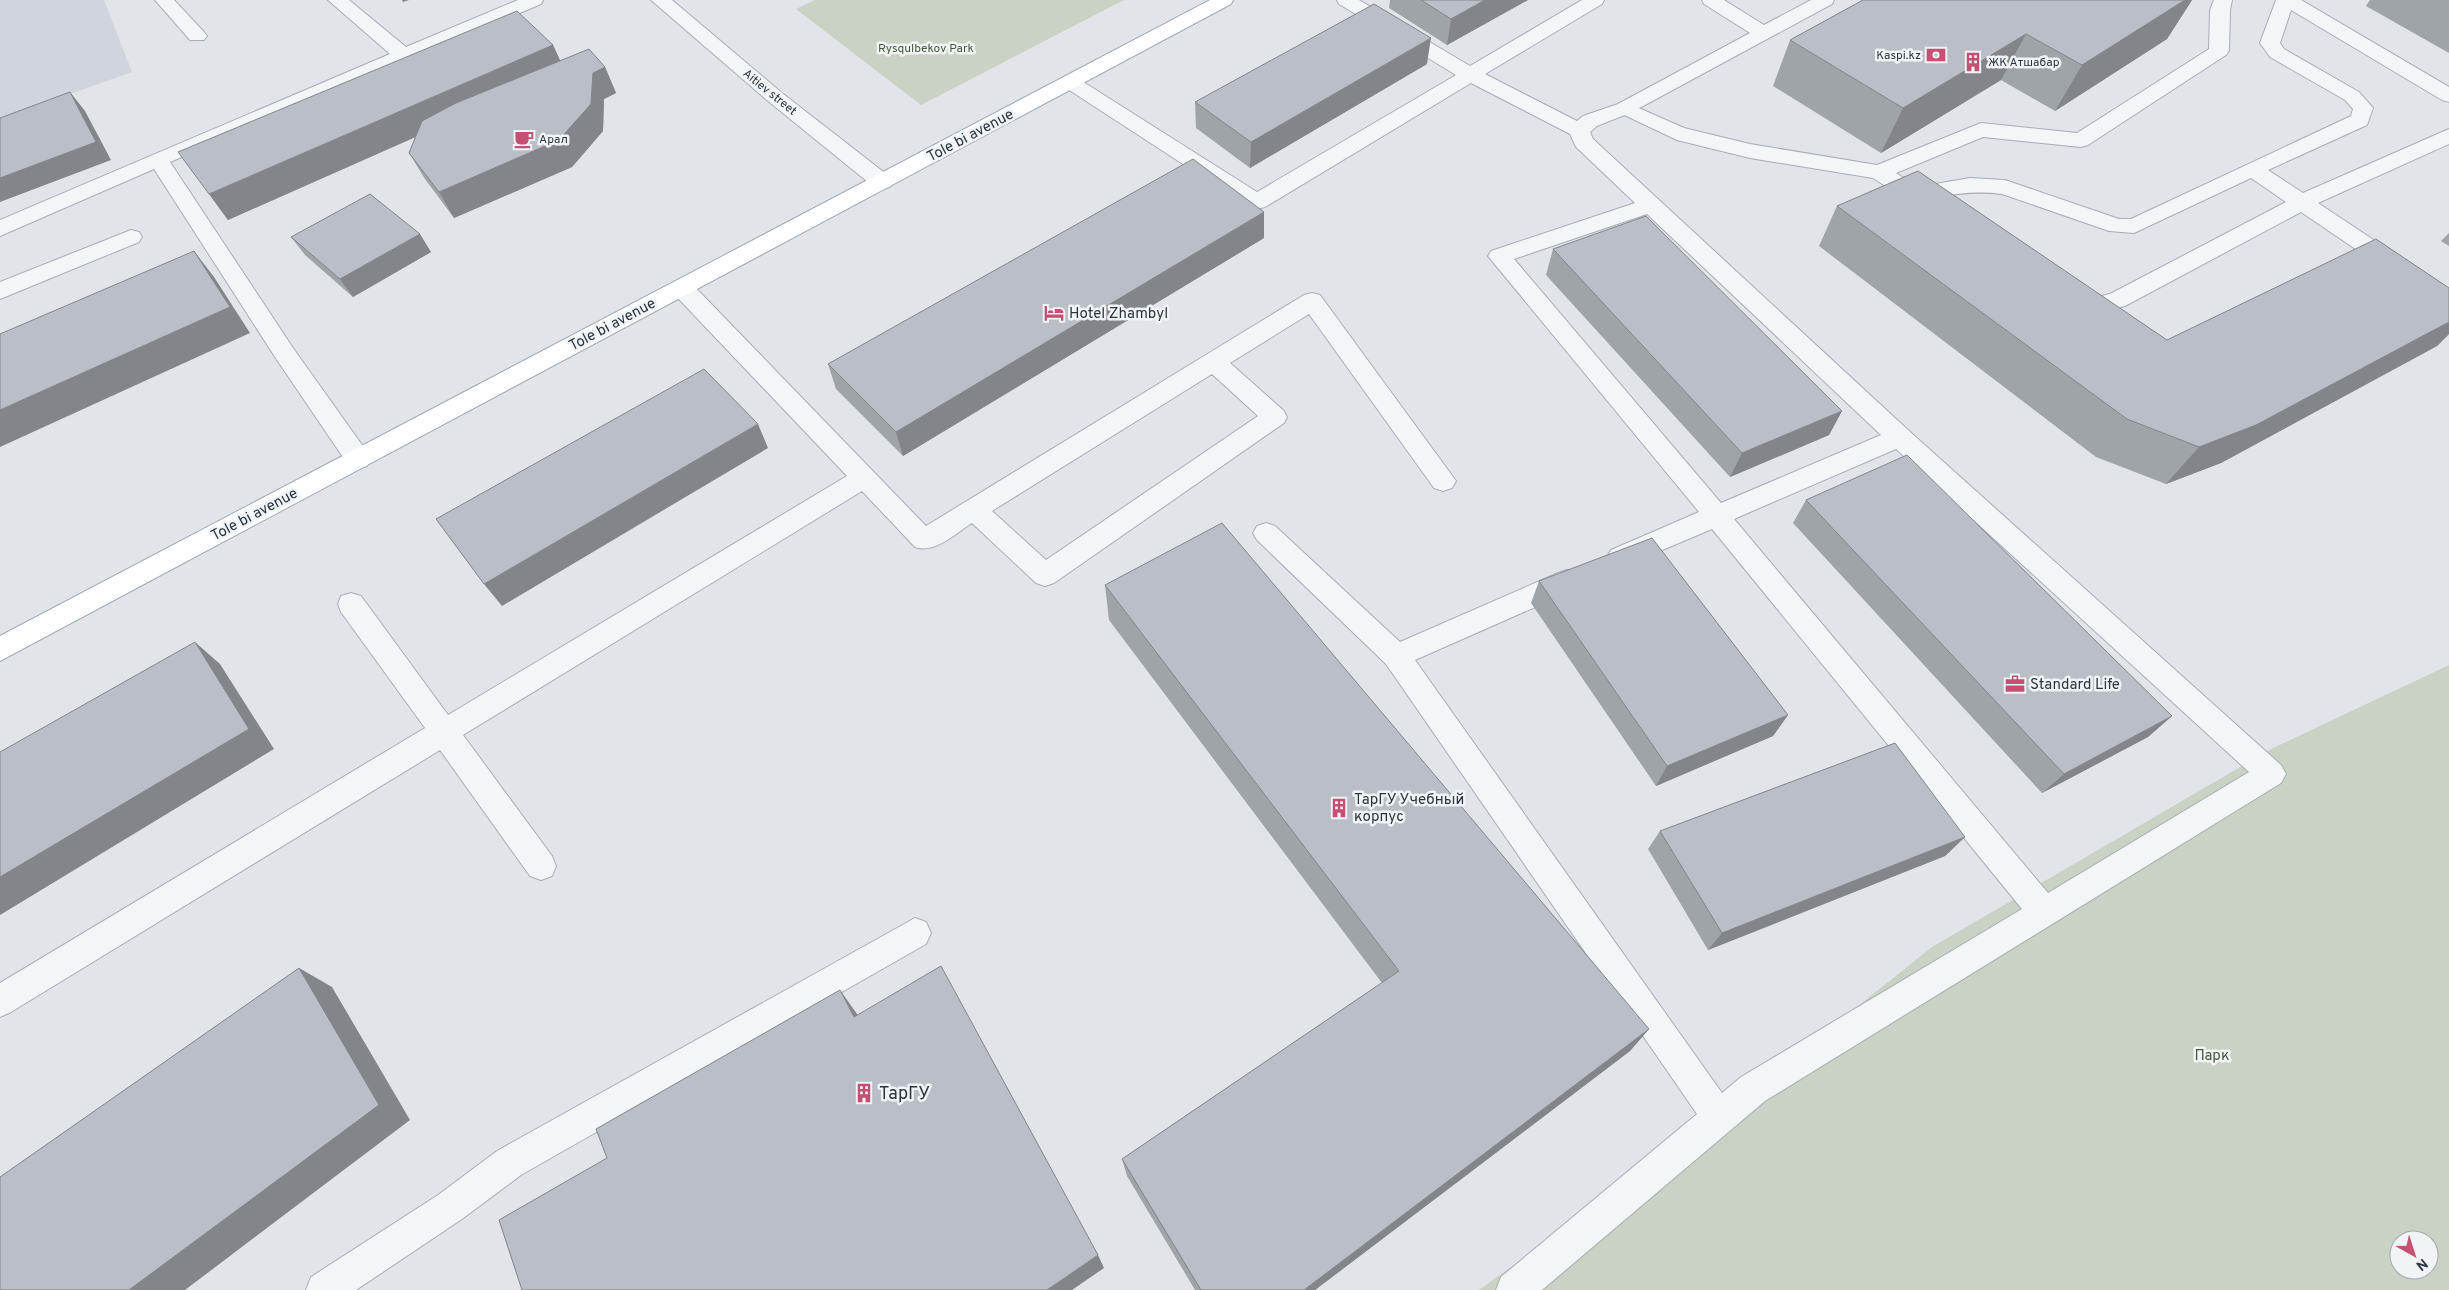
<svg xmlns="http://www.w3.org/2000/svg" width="2449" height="1290" font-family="Overpass,sans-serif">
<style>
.built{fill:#cfd5da}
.green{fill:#c9d2c3;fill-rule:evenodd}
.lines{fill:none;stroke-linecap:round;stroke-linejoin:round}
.service-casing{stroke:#a7adb3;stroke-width:2}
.minor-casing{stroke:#a7adb3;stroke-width:2}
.tertiary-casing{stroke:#a7adb3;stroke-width:2}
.primary-casing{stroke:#a1abb3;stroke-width:2}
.service{fill:#f4f5f7;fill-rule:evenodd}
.minor{fill:#f4f5f7;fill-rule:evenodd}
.tertiary{fill:#f4f5f7;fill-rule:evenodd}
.primary{fill:#fff;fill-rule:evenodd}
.wall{fill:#9fa4a9}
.shaded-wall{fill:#82868a}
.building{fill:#b9bfc5;stroke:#82868a}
.labels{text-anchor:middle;stroke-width:5;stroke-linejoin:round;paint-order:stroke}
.far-park-label{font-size:12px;fill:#445a39;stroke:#f1f4f6}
.far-poi-label{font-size:12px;fill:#2b353f;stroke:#f1f4f6;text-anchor:start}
.far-street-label{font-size:12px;fill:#2b353f;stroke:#f1f4f6}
.street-label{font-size:15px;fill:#2b353f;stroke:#f1f4f6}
.poi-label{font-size:15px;fill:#2b353f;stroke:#f1f4f6;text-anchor:start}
.park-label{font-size:15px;fill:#445a39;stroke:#f1f4f6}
.near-poi-label{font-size:18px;fill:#2b353f;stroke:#f1f4f6;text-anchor:start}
</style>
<rect width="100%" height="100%" fill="#e1e5e9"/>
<path class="built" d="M0,0H104L132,72L0,119Z"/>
<path class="green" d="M815,0H1124L921,105L796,9Z
M2449,665V1290H1479L1719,1117L1932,947L2271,749ZM2399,1240H2429V1270H2399Z"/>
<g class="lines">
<defs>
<path id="service" d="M155,0H174L204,32L207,36L204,40H190Z
M328,0H349L406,47L518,0H543L541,4L170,162L293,348L367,452L371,459L367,466L358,469L349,466L277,360L154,169L0,236V220L390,54Z
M1337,0H1359L1470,66L1582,0H1604L1602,4L1485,74L1577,121L1583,116L1618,104L1750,33L1704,4L1702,0H1724L1764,25L1811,0H1834L1832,4L1632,112L1597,126L1590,132L1593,139L1908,430L2281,765L2286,774L2281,783L1765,1101L1542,1290H1496L1501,1277L1697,1114L1386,664L1257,540L1253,533L1257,526L1266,523L1275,526L1400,642L1558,573L1567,570L1576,573L1580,581L1576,589L1415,660L1722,1093L1741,1077L2022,909L1712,529L1629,564L1620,568L1611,564L1607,557L1611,550L1699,512L1488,256L1491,251L1635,203L1576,147L1570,134L1471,83L1265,207L1257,209L1249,207L1063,86L1060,82L1063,78L1070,76L1077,78L1257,192L1456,75L1339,4ZM1647,214L1881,435L1721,503L1514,259ZM1896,449L2249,772L2048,893L1734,519Z
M131,230L139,232L142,237L139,242L0,299V282Z
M682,280L690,282L926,526L1304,295L1312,293L1320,295L1456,481L1452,488L1443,491L1434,488L1309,314L1230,363L1284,411L1287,417L1284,423L1054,583L1045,586L1036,583L972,523C955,534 934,554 915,547L862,491L463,735L552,856L556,866L552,876L541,880L530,876L440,750L11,1012L0,1017V983L425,728L341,612L338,604L341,596L351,593L361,596L448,715L847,476L674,294L671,288L674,282ZM1212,374L1258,416L1046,560L992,511Z
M915,918L926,922L931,933L926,944L521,1175L462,1219L356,1290H306L311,1277L438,1195L497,1151Z"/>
<path id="minor" d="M2214,0H2232L2230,10L2229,51L2226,55L2088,145L2081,147L1983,137L1896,173L1918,187L1970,178L2005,180L2119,219H2131L2351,116L2353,109L2345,100L2270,57L2260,43L2276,0H2301L2449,87V102L2442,100L2291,10L2280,43L2284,49L2359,92L2373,108L2367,125L2268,170L2303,193L2449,129V144L2318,203L2449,290V309L2441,307L2301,212L2125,306L2097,313L2067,305L2064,299L2067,293L2075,291L2097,297L2110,294L2286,202L2251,178L2134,233L2109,231L2002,194C1979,191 1957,193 1934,198L1937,202L1934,207L1926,209L1918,207L1873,178L1750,158L1677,140L1618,112L1615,108L1618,104L1625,102L1684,128L1750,144L1877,165L1981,123L2077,133L2209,49L2210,10Z"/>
<path id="tertiary" d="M651,0H672L782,93L890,177L893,182L890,187L882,189L874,187L768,101Z"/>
<path id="primary" d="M1210,0H1233L1231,4L0,661V636Z"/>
</defs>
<use href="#service" class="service-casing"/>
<use href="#minor" class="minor-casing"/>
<use href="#tertiary" class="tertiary-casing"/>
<use href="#primary" class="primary-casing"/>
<use href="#service" class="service"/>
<use href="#minor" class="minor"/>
<use href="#tertiary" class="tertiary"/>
<use href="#primary" class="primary"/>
</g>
<path class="wall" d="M1390,0H1528L1447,45L1389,8Z
M1863,0H2192L2167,39L2055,111L2001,80L1881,153L1773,86L1790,40Z
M2370,0H2449V53L2366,6Z
M553,45L560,61L605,67L616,93L604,99L603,131L572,167L454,218L425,179L409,153L415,137L228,220L209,194Z
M1427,64L1250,168L1196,128L1195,102Z
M1837,206L2167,340L2449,288V334L2437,346L2221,463L2166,484L2096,457L1819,246Z
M2449,233V246L2441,241Z
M291,237L431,252L353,297L305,255Z
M1264,238L903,456L836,389L828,364Z
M1553,249L1842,411L1829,435L1730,477L1546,275Z
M1806,500L2172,716L2148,737L2042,793L1793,523Z
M1539,581L1788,715L1773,736L1656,786L1531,603Z
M1105,585L1649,1029L1630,1051L1315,1290H1195L1127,1176L1122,1159L1382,983L1109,620Z
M1660,831L1965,837L1945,856L1708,950L1648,849Z"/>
<path class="shaded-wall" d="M402,0H409L403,2Z
M1485,0H1528L1447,45L1451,19Z
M2185,0H2192L2167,39L2055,111L2082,65Z
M2026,34L2001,80L1881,153L1903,108Z
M1431,38L1427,64L1250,168L1251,142Z
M553,45L565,71L228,220L209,194Z
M605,67L616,93L604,99L603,131L572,167L454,218L439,192L593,73Z
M70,92L85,111L111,160L0,202V178Z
M1264,212V238L903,456L896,432Z
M420,234L431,252L353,297L340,279Z
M194,251L214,277L250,333L0,447V410Z
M2449,322V334L2437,346L2221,463L2166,484L2199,447Z
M1842,411L1829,435L1730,477L1742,453Z
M758,424L768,448L502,606L484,584Z
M195,642L220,664L274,749L0,915V877Z
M1788,715L1773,736L1656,786L1667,766Z
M2172,716L2148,737L2042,793L2064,774Z
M1965,837L1945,856L1708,950L1722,933Z
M299,968L332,987L410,1120L185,1290H129Z
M840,990L857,1014L870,1039L854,1017Z
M1649,1029L1630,1051L1315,1290H1304Z
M1098,1255L1104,1268L1072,1290H1047Z"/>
<path class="building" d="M1421,0H1485L1451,19Z
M1863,0H2185L2082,65L2026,34L1903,108L1790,40Z
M1374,4L1431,38L1251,142L1195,102Z
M517,11L553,45L209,194L178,152Z
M589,49L605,67L593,73L591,104L559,140L439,192L409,153L422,121L456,103Z
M70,92L96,142L0,178V118Z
M1193,159L1264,212L896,432L828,364Z
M1918,171L2167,340L2376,239L2449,288V322L2256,425L2199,447L2127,419L1837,206Z
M370,194L420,234L340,279L291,237Z
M1646,216L1842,411L1742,453L1553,249Z
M194,251L230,307L0,410V334Z
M704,369L758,424L484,584L436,519Z
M1907,455L2172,716L2064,774L1806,500Z
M1222,523L1649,1029L1304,1290H1201L1122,1159L1399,971L1105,585Z
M1652,538L1788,715L1667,766L1539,581Z
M195,642L249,729L0,877V752Z
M1895,743L1965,837L1722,933L1660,831Z
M941,966L1098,1255L1047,1290H522L499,1220L607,1158L596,1129L840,990L854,1017Z
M299,968L379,1105L129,1290H0V1177Z"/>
<defs>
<symbol id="bank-bare" viewBox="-9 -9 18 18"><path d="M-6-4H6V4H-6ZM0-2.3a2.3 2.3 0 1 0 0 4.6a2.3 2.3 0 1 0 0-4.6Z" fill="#c45073" stroke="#f1f4f6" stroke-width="2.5" paint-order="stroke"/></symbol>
<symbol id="building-bare" viewBox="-9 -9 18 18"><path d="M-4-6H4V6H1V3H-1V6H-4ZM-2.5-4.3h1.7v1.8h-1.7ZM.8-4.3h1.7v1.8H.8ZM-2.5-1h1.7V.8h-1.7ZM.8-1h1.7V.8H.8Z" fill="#c45073" stroke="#f1f4f6" stroke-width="2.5" paint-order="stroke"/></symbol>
<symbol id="cafe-bare" viewBox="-9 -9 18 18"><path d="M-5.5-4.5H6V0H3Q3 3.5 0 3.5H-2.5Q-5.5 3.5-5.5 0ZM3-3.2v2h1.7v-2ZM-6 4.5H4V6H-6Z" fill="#c45073" stroke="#f1f4f6" stroke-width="2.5" paint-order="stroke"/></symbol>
<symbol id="hotel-bare" viewBox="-9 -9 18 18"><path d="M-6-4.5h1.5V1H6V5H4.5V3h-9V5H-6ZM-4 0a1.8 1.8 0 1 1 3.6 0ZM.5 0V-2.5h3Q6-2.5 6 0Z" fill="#c45073" stroke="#f1f4f6" stroke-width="2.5" paint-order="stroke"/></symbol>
<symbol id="office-bare" viewBox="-9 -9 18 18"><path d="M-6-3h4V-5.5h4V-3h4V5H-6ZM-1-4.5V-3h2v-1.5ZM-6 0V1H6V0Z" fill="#c45073" stroke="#f1f4f6" stroke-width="2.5" paint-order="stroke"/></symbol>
</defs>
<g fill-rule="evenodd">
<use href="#bank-bare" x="1922" y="41" width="28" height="28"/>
<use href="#building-bare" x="1959" y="48" width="28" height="28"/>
<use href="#cafe-bare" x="510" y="125" width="28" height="28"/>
<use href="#hotel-bare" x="1040" y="299" width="28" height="28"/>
<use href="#office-bare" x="2001" y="670" width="28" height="28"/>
<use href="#building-bare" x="1325" y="794" width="28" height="28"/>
<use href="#building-bare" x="850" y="1079" width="28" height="28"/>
</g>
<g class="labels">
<g class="far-park-label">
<text x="926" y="52">Rysqulbekov Park</text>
</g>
<g class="far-poi-label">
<text x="1921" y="59" text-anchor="end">Kaspi.kz</text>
<text x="1988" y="66">ЖК Атшабар</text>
<text x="539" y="143">Арал</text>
</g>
<g class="far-street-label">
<text transform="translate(770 92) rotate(39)" y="4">Aitiev street</text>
</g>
<g class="street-label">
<text transform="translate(970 135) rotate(-28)" y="5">Tole bi avenue</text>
<text transform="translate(612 324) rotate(-28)" y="5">Tole bi avenue</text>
<text transform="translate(254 514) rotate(-28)" y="5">Tole bi avenue</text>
</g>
<g class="poi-label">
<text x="1069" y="318">Hotel Zhambyl</text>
<text x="2030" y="689">Standard Life</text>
<text x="1354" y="804">ТарГУ Учебный<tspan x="1354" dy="17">корпус</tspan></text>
</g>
<g class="park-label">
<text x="2212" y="1060">Парк</text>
</g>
<g class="near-poi-label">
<text x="879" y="1099">ТарГУ</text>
</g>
</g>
<g transform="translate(2414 1255) rotate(141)"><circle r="24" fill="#f1f4f6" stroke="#a2a8ad"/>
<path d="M0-4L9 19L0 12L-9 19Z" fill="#c45073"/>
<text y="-8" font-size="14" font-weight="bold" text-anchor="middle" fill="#2b353f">N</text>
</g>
</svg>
